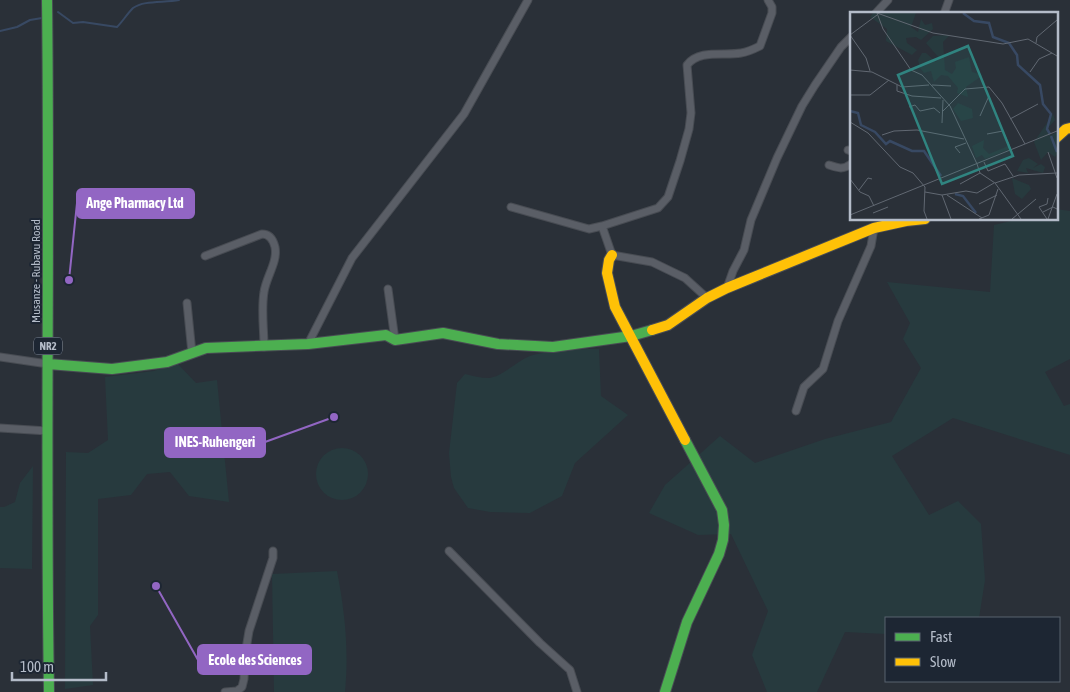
<svg xmlns="http://www.w3.org/2000/svg" width="1070" height="692" font-family="'Asap Condensed',sans-serif">
<style>
.green{fill:#273a3e}
.lines{fill:none;stroke-linecap:round;stroke-linejoin:round}
.stream{stroke:#384963;stroke-width:2}
.street-casing{stroke:#484c53;stroke-width:9}
.fast-casing{stroke:#484c53;stroke-width:12}
.slow-casing{stroke:#484c53;stroke-width:12}
.street{stroke:#5a5e66;stroke-width:7}
.fast{stroke:#4caf50;stroke-width:10}
.slow{stroke:#ffc107;stroke-width:10}
.labels{text-anchor:middle;stroke-width:4;stroke-linejoin:round;paint-order:stroke}
.shield{fill:#1d2633;stroke:#878f9c;stroke-width:1}
.shield-label{font-size:11px;font-weight:bold;fill:#b4bcc9}
.street-label{font-size:12px;fill:#b4bcc9;stroke:#1d2633}
.inset-river{fill:none;stroke:#384963;stroke-width:2.5}
.inset-road{fill:none;stroke:#616872;stroke-width:1}
.view{fill:#308480;fill-opacity:0.15;stroke:#308480;stroke-width:2.5}
.inset-edge{fill:none;stroke:#b4bcc9;stroke-width:2.5}
.leader{fill:none;stroke:#9266c3;stroke-width:2}
.callout-dot{fill:#9266c3;stroke:#1d2633;stroke-width:2}
.callout{fill:#9266c3;stroke:#9266c3;stroke-width:2}
.callout-label{font-size:14px;text-anchor:middle;font-weight:bold;fill:#fff}
</style>
<rect width="100%" height="100%" fill="#2a3038"/>
<path class="green" d="M1056,209L1070,211V359L1045,372L1064,406L1070,404V455L953,418L892,456L929,515L958,501L981,524L985,580L979,618H886V634L845,632L817,692H767L752,655L768,611L731,534L698,535L649,513L665,485L720,436L755,463L825,439L891,422L921,368L903,339L910,323L887,282L990,292L994,225L1019,219H1056Z
M599,349L601,396L628,415L575,463L562,496L530,513L490,512L468,508L454,488L451,477L449,453L457,383L465,374C473,376 481,378 488,378C502,378 518,359 533,355C555,350 576,349 599,349Z
M177,363L196,383L217,380L229,502L189,496L170,472L147,474L131,495L98,499V615L90,626L93,685L65,689L66,452L88,453L108,440L105,377L154,371Z
M316 474a26 26 0 1 1 52 0a26 26 0 1 1-52 0Z
M33,466L32,569L0,568V507H4L15,502L20,483Z
M337,571C345,612 349,650 345,692H274L272,574Z"/>
<g class="lines">
<path class="stream" d="M58,12L73,23L83,22L117,27C123,21 127,14 133,8C144,0 164,3 179,0
M0,31L17,27L30,20L42,18"/>
<defs>
<path id="street" d="M875,14L888,0
M944,14L949,0
M848,150L851,151
M829,165C838,168 843,170 851,164
M511,207L589,229L602,226L612,255L652,262L685,278L707,298
M602,226L658,208L668,197L680,161L689,129L691,113L687,65C699,49 724,56 741,53C748,52 754,49 760,46L772,13V7L768,0
M205,256L262,234C269,234 273,239 275,247C278,262 266,277 264,292C261,310 264,329 264,347
M727,288L733,271L744,250L751,220L777,158L802,106L815,85L841,47L851,37
M388,289L395,340
M187,303L192,353
M308,344L352,258L464,114L528,0
M0,357L48,364
M796,411L804,387L823,369L838,321L871,246L874,228
M0,428L48,431
M449,551L540,643L570,670L577,692
M225,692L237,691L242,687L244,679L245,655L249,631L273,558V551"/>
<path id="fast" d="M47,0C50,231 45,461 49,692
M48,364L112,369L167,362L206,348L308,344L386,335L395,340L443,333L498,344L553,347L631,336L652,330
M665,692L687,622L719,554L723,540L724,525L722,510L685,440"/>
<path id="slow" d="M1056,138L1066,129L1070,128
M612,255L609,260L607,273L615,307L685,440
M652,330L668,325L707,298L727,288L874,228L906,221L925,219"/>
</defs>
<use href="#street" class="street-casing"/>
<use href="#fast" class="fast-casing"/>
<use href="#slow" class="slow-casing"/>
<use href="#street" class="street"/>
<use href="#fast" class="fast"/>
<use href="#slow" class="slow"/>
</g>
<g class="labels">
<rect class="shield" x="34" y="337.5" width="28" height="17" rx="4"/>
<g class="shield-label">
<text x="48" y="350">NR2</text>
</g>
<g class="street-label">
<text transform="translate(36 271) rotate(-90)" y="4">Musanze - Rubavu Road</text>
</g>
</g>
<g transform="translate(850 12)">
<rect width="208" height="208" fill="#2a3038"/>
<path d="M23,1H66L61,15L68,20L71,7L75,13L82,11L83,17L71,28L66,25L56,26L57,31L67,38L62,43L36,29L37,17L20,5ZM100,23L93,30L95,58L102,62L106,56L105,50L119,45L122,60L133,63L116,75L118,85L107,81L108,76L98,64L91,63L84,70L81,59L74,61L70,56L68,48L72,41H76L86,50L89,46L76,31L83,24ZM108,91L122,97L123,106L111,109L103,97ZM203,102L205,108L198,116L201,123L207,120V142L205,145L198,140L191,148L184,130ZM134,128L133,136L139,142L158,134L160,137L135,147L132,143L126,146L122,134ZM179,146L188,152L183,156L191,152L195,155L193,161L176,156L178,161L167,159L173,148ZM162,166L179,173L181,177L172,187L165,182Z" fill="#273a3e"/>
<path class="inset-river" d="M113,1L124,9L139,11L143,25L159,31L167,43L168,53L190,73L193,92L201,102L197,117L200,122M0,99L8,101L11,113L25,120L36,132L40,129L62,139H74L91,164M201,124L207,140M105,182L113,184L126,201"/>
<path class="inset-road" d="M27,1L83,21L153,32L178,27L207,44M27,1L33,17L61,58L72,63L100,94L127,152M0,23L16,46L20,59M0,23L27,3M186,31L187,25L207,8M0,58L22,60L52,75L79,73M180,60L189,47L202,41M47,73V79L62,84L91,86M82,73L101,74M0,83H20L39,68M59,95L65,93L70,99L84,96L90,101M93,99L115,77L139,75L152,91L175,132M130,104L139,84M160,107L188,92M0,110L18,121L50,155L63,161L75,175L74,199L77,207M92,111L93,88M137,122L153,119L161,138M32,123L44,119L67,118L114,127M198,140L207,166M110,141L105,135L116,131M134,150L138,159L155,152L163,164M127,152L130,161L145,171L171,207M0,167L10,180L19,184L24,194M145,171L169,163L207,161M110,172L130,161M9,178L18,166L22,167M75,180L92,183L116,179L127,181L144,171M92,183L101,207M97,183L132,206M129,192L147,183M193,200L203,195L207,197M23,201L38,195M0,203L207,119M129,207L139,203L148,177M162,207L186,187M197,207L189,195L197,192L198,186M198,207L207,182"/>
<path class="view" d="M118,34L163,144L92,172L48,63Z"/>
<rect width="208" height="208" class="inset-edge"/>
</g>
<path class="leader" d="M69 280L77 203M334 417L265 442M156 586L198 660"/>
<g class="callout-dot">
<circle cx="69" cy="280" r="5"/>
<circle cx="334" cy="417" r="5"/>
<circle cx="156" cy="586" r="5"/>
</g>
<g class="callout">
<rect x="77" y="189" width="117" height="29" rx="5"/>
<rect x="165" y="428" width="100" height="29" rx="5"/>
<rect x="198" y="645" width="113" height="29" rx="5"/>
</g>
<g class="callout-label">
<text x="135" y="208">Ange Pharmacy Ltd</text>
<text x="215" y="447">INES-Ruhengeri</text>
<text x="255" y="665">Ecole des Sciences</text>
</g>
<rect x="885" y="617" width="175" height="65" fill="#1d2633" stroke="#59626f"/>
<rect x="895" y="633" width="25" height="8" fill="#4caf50" stroke="#59626f"/>
<text x="930" y="642" font-size="15" fill="#b4bcc9">Fast</text>
<rect x="895" y="658" width="25" height="8" fill="#ffc107" stroke="#59626f"/>
<text x="930" y="667" font-size="15" fill="#b4bcc9">Slow</text>
<path d="M12 672v8h94v-8" fill="none" stroke="#b4bcc9" stroke-width="2.5"/>
<text x="20" y="672" font-size="15" fill="#b4bcc9" stroke="#1d2633" stroke-width="4" paint-order="stroke">100 m</text>
</svg>
